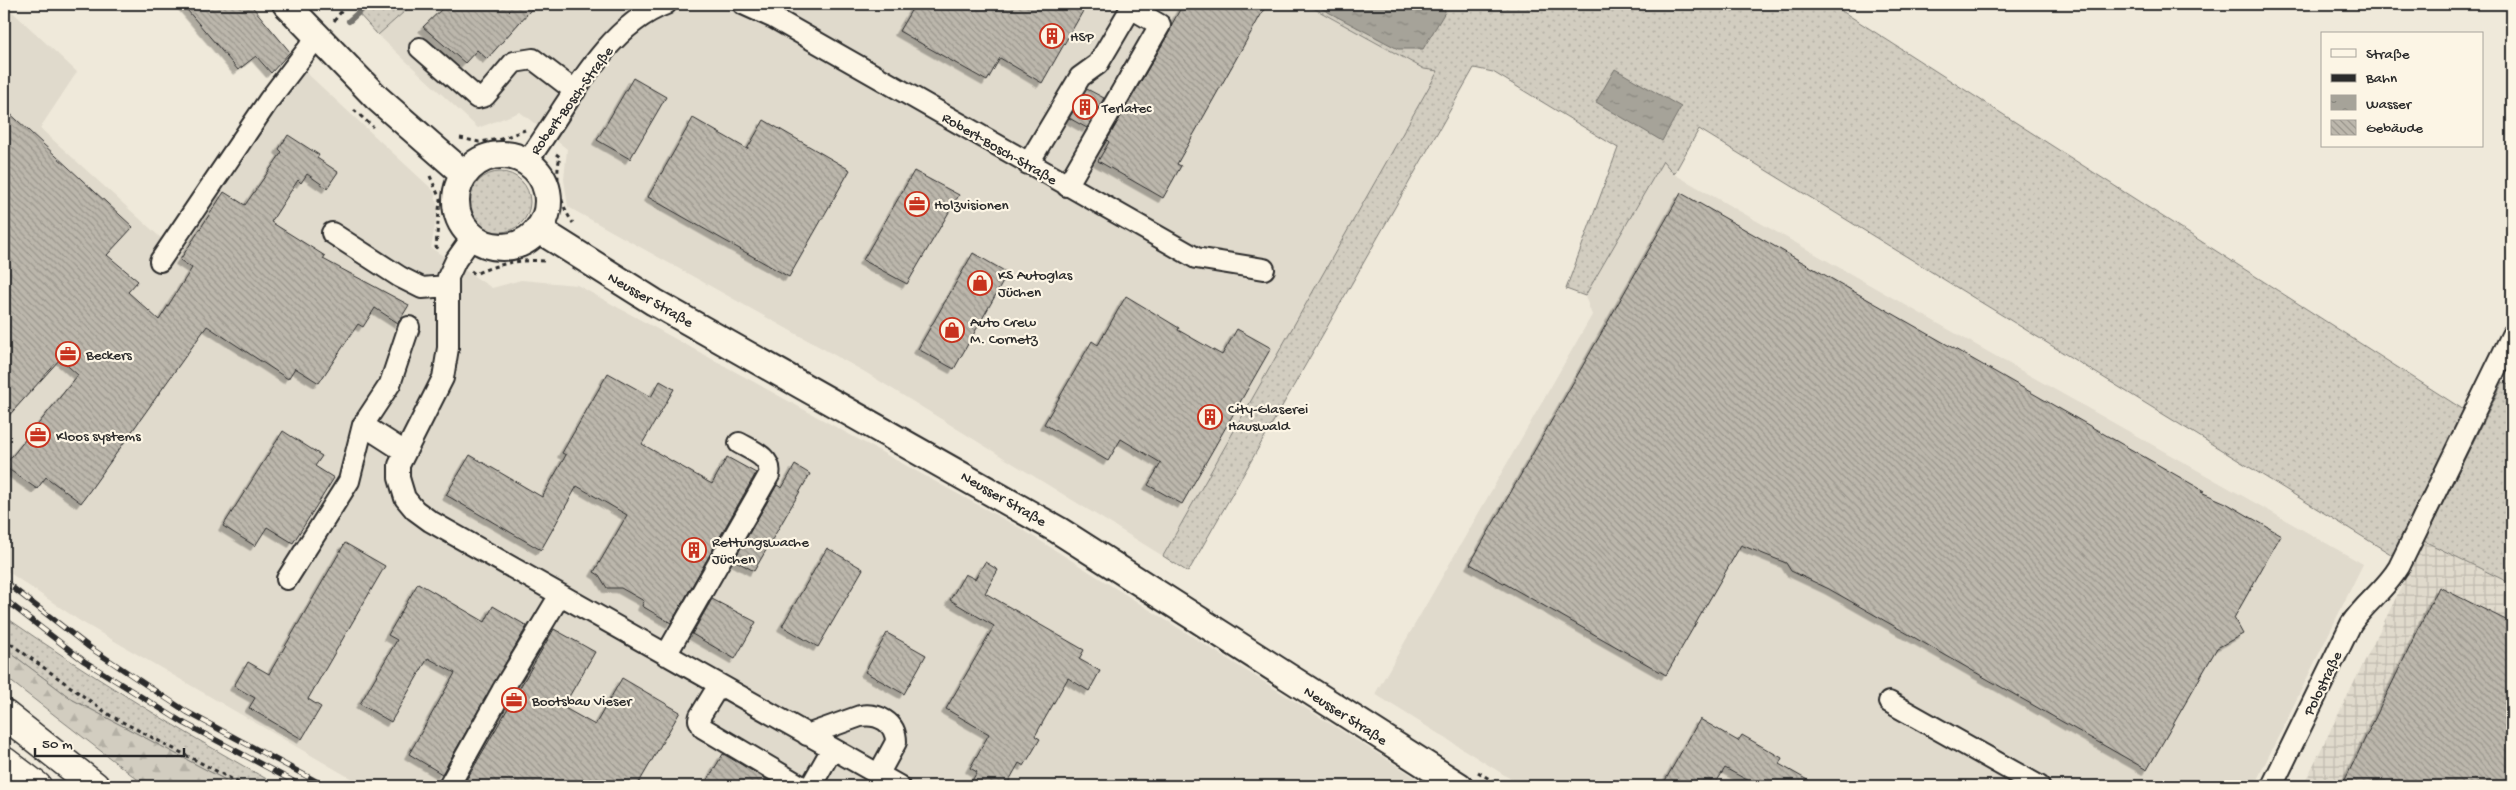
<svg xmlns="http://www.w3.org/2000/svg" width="2516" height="790" font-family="'Gochi Hand',sans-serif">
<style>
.built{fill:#e0dacc}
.industrial{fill:url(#industrial-grid)}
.grass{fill:url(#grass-dots);stroke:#7e7c76}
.forest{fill:url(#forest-firs);stroke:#7e7c76}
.water{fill:url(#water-ripples);stroke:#75736d}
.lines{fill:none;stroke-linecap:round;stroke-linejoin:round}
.stream{stroke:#75736d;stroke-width:6}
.building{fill:url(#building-back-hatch);stroke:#2b2b2b;filter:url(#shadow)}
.minor-casing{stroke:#2b2b2b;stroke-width:24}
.major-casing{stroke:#2b2b2b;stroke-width:30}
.highway-casing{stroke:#2b2b2b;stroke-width:31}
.path{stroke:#2b2b2b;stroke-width:3;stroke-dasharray:4 4;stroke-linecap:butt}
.minor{stroke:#fcf5e5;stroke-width:20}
.major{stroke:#fcf5e5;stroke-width:26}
.highway{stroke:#fcf5e5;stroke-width:28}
.rail-casing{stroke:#2b2b2b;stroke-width:5.5}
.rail{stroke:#fcf5e5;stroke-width:4;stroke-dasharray:11;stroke-linecap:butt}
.labels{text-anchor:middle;stroke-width:4.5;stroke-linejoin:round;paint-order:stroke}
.poi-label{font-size:15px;fill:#2b2b2b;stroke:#fcf5e5;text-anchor:start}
.street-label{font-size:15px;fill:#2b2b2b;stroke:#fcf5e5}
</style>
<defs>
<pattern id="industrial-grid" width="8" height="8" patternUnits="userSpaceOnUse" patternTransform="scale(1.25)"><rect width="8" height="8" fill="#e0dacc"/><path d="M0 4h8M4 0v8" fill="none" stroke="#c0bbaf"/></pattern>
<pattern id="grass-dots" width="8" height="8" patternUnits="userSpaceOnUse" patternTransform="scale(1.25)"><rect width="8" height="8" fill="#d2cdc0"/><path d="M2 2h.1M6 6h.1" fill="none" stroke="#b4b0a5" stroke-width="1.8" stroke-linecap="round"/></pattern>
<pattern id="forest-firs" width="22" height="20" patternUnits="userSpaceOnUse" patternTransform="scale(1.25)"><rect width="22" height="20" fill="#d2cdc0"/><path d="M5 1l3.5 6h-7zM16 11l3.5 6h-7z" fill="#b4b0a5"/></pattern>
<pattern id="water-ripples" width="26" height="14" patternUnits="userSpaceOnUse" patternTransform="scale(1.25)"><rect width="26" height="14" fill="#a6a399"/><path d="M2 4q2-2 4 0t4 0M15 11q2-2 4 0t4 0" fill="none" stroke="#87857d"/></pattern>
<pattern id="building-back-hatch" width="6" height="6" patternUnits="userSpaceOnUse" patternTransform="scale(1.25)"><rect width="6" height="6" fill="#bcb7ac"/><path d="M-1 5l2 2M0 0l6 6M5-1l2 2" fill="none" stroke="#99958c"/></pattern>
<filter id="shadow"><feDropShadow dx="-4.5" dy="4.5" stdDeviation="0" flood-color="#0004"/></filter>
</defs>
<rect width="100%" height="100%" fill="#efe9da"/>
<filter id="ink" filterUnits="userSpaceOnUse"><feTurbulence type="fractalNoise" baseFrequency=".02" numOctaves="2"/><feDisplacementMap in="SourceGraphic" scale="10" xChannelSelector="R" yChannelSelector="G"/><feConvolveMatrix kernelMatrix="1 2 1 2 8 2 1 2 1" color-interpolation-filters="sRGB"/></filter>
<g filter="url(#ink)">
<path class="built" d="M4,4L77,72L40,128L172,248L298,65L434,191L438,209L431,248L492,288L521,280L577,285L1020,528L1429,786H364L80,621L4,569Z
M411,4H1306L1424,69L1439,71L1163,556L865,372L568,207L564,179L567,149L520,112L478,128L378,35Z
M1663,160L1674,174L2363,564L2254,786H1522L1375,694L1592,315L1585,296Z"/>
<path class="industrial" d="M2424,541L2512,584V786H2303Z"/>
<path class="grass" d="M366,4H413L378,35L357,12Z
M1306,4H1831L2464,410L2394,556L1699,129L1674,174L1663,161L1585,296L1566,289L1618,148L1493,72L1474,68L1188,572L1163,556L1438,71L1424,69Z
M470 202a30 30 0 1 1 60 0a30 30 0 1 1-60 0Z
M2503,382L2512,387V584L2424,541Z
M4,616C93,678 184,733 279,786H237L73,700L4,648Z"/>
<path class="forest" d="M4,648L73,700L237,786H146L4,676Z"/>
<path class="water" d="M1313,4H1444L1445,12L1423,49H1398Z
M1615,69L1681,107L1662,141L1596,102Z"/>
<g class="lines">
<path class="stream" d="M349,21L368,4"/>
</g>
<path class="building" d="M182,4H250L290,52L271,73L256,56L238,70Z
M447,4H536L487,59L477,50L465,63L423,27Z
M915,4H1087L1042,83L1000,58L987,81L899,31Z
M1183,4H1267L1177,164L1181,166L1163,198L1098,161L1109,142L1107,140L1170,31L1172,24Z
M633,78L666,97L630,159L597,140Z
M1087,89L1104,98L1087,128L1069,118Z
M4,108L133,227L107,255L138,281L128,292L159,320L192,268L180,260L224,192L245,205L282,152L279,149L288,135L319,155L317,158L338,172L327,188L307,174L301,183L298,180L271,222L325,256L323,259L409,305L398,323L375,308L363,327L358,324L319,383L295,368L288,379L207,326L81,503L46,477L37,489L4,466L78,375L60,359L4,421Z
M693,118L747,149L764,120L850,170L789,277L648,197Z
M914,171L959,195L907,284L863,260Z
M1681,193L2204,491L2201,492L2226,503L2281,535L2234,618L2243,634L2217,648L2147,770L1829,589L1791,571L1786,563L1741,545L1666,675L1470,564Z
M973,253L1008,273L954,369L918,349Z
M1126,296L1179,328L1178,330L1222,355L1237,329L1271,348L1182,504L1148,485L1161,463L1121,439L1108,461L1044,424L1092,341L1098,345Z
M608,373L651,397L660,381L674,389L642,444L712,484L727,457L756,473L671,623L642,606L644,601L621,588H607L599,575L594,572L627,515L577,486L541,550L446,495L470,455L542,497L566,455L562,453Z
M283,431L322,456L315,466L334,478L293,543L267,527L255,546L223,526Z
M795,465L810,474L754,571L734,560L777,485L782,488Z
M345,543L385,566L308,699L321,707L302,739L249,708L255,698L234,686L248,662L269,674Z
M827,548L863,569L818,647L782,626Z
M985,562L998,570L985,593L1084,650L1079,659L1100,671L1089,691L1068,678L1035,736L1040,739L1024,766L1019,763L1006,786H969L977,772L970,768L989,734L946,709L994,626L950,600L965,574L975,579Z
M418,583L485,622L493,606L527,626L442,774L409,754L455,673L428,658L391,722L360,704L397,640L388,635Z
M2439,587L2512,623V786H2342Z
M712,599L756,622L735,659L692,634Z
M554,629L595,652L563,707L595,725L622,678L680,712L637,786H468L464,784Z
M887,633L926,655L904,694L865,672Z
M1700,719L1738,741L1742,735L1782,758L1779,764L1818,786H1758L1725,768L1714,786H1662Z
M723,754L725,755L778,786H704Z"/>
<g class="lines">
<defs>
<path id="minor" d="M743,4L774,18L1196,258L1264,269
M420,48L477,98L485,96L514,62L533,59L575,91
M526,163C565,111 603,27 666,4
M1028,164L1080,77L1098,64L1131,8L1160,25L1067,186
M332,233L400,277L422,288L447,286
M473,236L456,260L448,277V348L443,378L399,465V478L405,498L415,510L430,521L899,786
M160,261L269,100L317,37
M363,425L390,384L409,327
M287,579L349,481L363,425L405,452
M666,655L769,475C773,458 751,450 739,443
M719,685L700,716L699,720L703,728L801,786
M1889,702L2039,786
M807,735L860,716C878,713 896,722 896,742L878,775
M449,786L502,691L560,595
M811,786L832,749
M2272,786L2351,624C2365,603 2386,589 2399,567L2512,335"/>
<path id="major" d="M286,4L377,98L464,174
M456 201a46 46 0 1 1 92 0a46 46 0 1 1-92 0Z
M538,229L654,302L1058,530L1459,786"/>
<path id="highway" d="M4,714L95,786
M4,761L37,786"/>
</defs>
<use href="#minor" class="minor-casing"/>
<use href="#major" class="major-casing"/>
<use href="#highway" class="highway-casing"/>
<path class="path" d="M334,21L347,4
M354,110L373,127
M460,138L479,142L501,139L525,130
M556,154L560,157C554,177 561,207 573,223
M430,176L440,199L436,247L441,250
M471,271L475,274C497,264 520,259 544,261
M4,639L111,716L245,786
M1478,772L1501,786"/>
<use href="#minor" class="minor"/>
<use href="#major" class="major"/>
<use href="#highway" class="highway"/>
<defs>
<path id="rail" d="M4,581L89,647L187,712L325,786
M4,599L84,661L182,722L302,786"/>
</defs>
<use href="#rail" class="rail-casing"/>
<use href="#rail" class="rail"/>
</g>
</g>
<defs>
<symbol id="building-ring" viewBox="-11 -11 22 22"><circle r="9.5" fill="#fcf5e5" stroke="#c8321e" stroke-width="1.5"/><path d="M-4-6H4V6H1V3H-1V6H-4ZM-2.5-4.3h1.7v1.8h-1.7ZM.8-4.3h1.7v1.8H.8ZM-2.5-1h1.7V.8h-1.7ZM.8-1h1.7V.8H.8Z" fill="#c8321e"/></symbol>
<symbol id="office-ring" viewBox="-11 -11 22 22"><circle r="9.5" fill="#fcf5e5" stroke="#c8321e" stroke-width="1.5"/><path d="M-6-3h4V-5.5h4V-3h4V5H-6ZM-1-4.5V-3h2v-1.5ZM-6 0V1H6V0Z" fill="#c8321e"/></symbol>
<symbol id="shop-ring" viewBox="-11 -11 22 22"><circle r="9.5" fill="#fcf5e5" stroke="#c8321e" stroke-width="1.5"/><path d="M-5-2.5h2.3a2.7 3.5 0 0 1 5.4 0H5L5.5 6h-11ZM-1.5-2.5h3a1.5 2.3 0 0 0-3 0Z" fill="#c8321e"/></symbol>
</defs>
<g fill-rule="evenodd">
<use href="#building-ring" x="1038" y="22" width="28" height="28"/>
<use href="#building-ring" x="1071" y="93" width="28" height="28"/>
<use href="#office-ring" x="903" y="190" width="28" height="28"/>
<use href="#shop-ring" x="966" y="269" width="28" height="28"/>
<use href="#shop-ring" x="938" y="316" width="28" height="28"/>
<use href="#office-ring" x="54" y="340" width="28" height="28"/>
<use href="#building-ring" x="1196" y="403" width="28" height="28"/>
<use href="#office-ring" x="24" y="421" width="28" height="28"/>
<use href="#building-ring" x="680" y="536" width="28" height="28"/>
<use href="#office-ring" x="500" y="686" width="28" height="28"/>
</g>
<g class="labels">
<g class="poi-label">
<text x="1070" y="41">HSP</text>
<text x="1102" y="112">Terlatec</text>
<text x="934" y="209">Holzvisionen</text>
<text x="998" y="279">KS Autoglas<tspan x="998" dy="17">Jüchen</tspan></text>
<text x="970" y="326">Auto Crew<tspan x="970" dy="17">M. Cornetz</tspan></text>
<text x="86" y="359">Beckers</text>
<text x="1228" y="413">City-Glaserei<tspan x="1228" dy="17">Hauswald</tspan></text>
<text x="56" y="440">Kloos systems</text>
<text x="712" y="546">Rettungswache<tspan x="712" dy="17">Jüchen</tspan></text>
<text x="532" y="705">Bootsbau Vieser</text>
</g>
<g class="street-label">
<text transform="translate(571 100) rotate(-54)" y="5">Robert-Bosch-Straße</text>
<text transform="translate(1000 148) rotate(30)" y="5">Robert-Bosch-Straße</text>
<text transform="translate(651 299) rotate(30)" y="5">Neusser Straße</text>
<text transform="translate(1004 498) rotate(30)" y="5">Neusser Straße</text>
<text transform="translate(2322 683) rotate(-64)" y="5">Polostraße</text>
<text transform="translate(1346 715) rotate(33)" y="5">Neusser Straße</text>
</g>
</g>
<rect width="2516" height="790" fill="none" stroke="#fcf5e5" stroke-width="20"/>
<rect x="10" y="10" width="2496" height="770" fill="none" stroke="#2b2b2b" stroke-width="2" filter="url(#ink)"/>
<rect x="2321" y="32" width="162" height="115" fill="#fcf5e5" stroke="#a8a49b"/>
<rect x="2331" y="49" width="25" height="8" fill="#fcf5e5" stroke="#a8a49b"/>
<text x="2366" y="58" font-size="15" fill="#2b2b2b">Straße</text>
<rect x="2331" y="74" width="25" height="8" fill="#2b2b2b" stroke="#a8a49b"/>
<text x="2366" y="82" font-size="15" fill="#2b2b2b">Bahn</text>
<rect x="2331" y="95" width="25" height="15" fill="url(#water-ripples)" stroke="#a8a49b"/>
<text x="2366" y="108" font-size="15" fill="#2b2b2b">Wasser</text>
<rect x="2331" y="120" width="25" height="15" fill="url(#building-back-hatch)" stroke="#a8a49b"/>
<text x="2366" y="132" font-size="15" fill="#2b2b2b">Gebäude</text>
<path d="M35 748v8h149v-8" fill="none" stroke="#2b2b2b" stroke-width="2.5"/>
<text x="42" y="748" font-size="15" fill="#2b2b2b" stroke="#fcf5e5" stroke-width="4" paint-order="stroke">50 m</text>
</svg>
